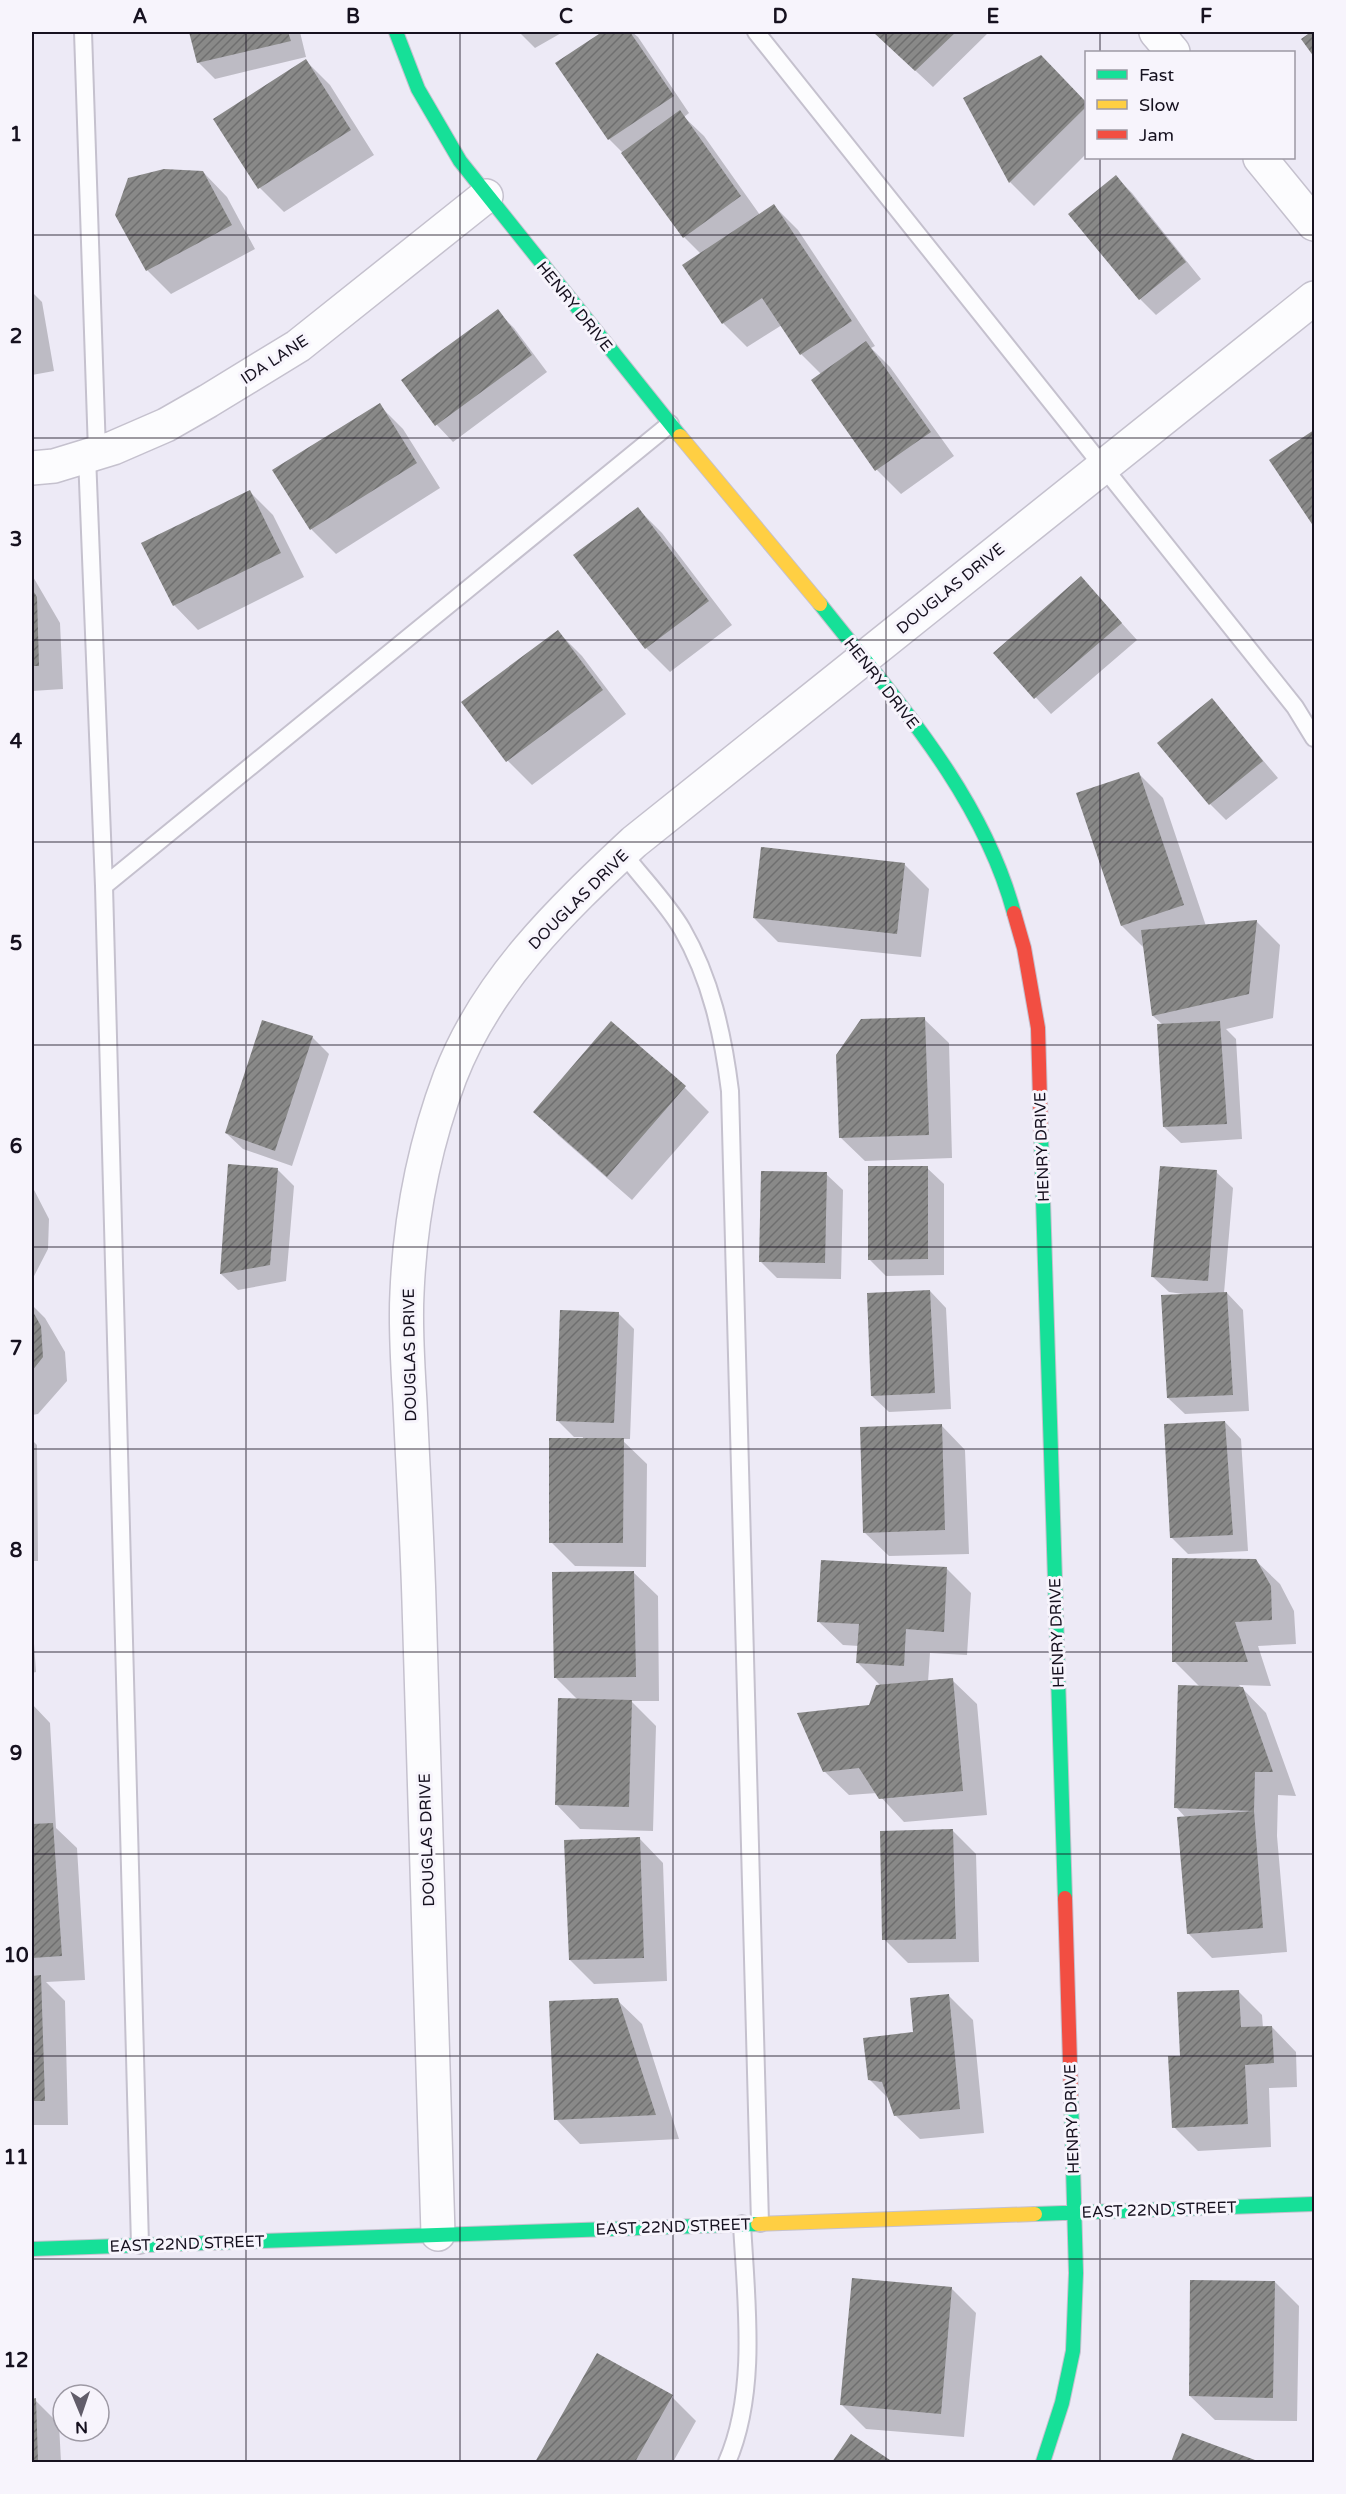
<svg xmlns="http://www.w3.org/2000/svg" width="1346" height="2494" font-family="'Varela Round',sans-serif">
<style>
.shadow{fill:#0003}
.building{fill:url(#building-hatch)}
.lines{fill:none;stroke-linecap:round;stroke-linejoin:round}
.lane-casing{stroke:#c5c1ce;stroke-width:20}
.street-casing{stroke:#c5c1ce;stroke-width:36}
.fast-casing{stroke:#c5c1ce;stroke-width:16}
.slow-casing{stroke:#c5c1ce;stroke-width:16}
.jam-casing{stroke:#c5c1ce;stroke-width:16}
.lane{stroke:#fcfcfe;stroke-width:16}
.street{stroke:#fcfcfe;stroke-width:33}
.fast{stroke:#16e098;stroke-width:14}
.slow{stroke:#ffcf43;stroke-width:14}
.jam{stroke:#f24e42;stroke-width:14}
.grid{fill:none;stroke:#16111f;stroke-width:1.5;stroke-opacity:0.55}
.labels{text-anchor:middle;stroke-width:6;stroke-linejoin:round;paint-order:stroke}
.street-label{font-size:16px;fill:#16111f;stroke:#f7f4fc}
.neatline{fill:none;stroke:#16111f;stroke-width:2}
.grid-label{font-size:20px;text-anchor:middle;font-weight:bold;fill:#16111f}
</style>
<defs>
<pattern id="building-hatch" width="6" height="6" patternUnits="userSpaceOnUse" patternTransform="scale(1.5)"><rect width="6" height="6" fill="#898988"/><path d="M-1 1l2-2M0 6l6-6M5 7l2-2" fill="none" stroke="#6f6f6f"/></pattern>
</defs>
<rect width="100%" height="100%" fill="#edeaf6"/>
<path class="shadow" d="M191,32H300L306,57L215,79L198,62Z
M519,32H563L535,48Z
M605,32H632L638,37L689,113L684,117L704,136L760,215L774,206L798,230L875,346L871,348L890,367L954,456L901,494L877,470L813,381L822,375L801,354L782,325L747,347L723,323L701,254L684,237L624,154L609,139L557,63Z
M874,32H989L933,87Z
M1041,57L1086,103V154L1034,206L1010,182Z
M306,61L330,85L374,155L284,212L260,188L215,120Z
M203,172L227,197L255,249L171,294L147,270Z
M1116,177L1132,193L1201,279L1156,315L1140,299Z
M32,292L42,302L54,371L32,375Z
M497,311L514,328L547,372L453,442L437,425L403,381Z
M379,405L403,429L440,488L336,554L312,530L274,470Z
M1314,432V524L1271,460Z
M249,491L273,515L304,577L198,630L174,605L144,544Z
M638,509L662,533L732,625L670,672L646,648Z
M32,575L60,623L63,689L32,691Z
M1081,578L1137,640L1051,714L995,653Z
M558,632L582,656L626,714L532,785L508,761L463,702Z
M1212,700L1278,778L1226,820L1210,804Z
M1139,774L1163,798L1206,926L1256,921L1280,945L1273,1018L1226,1029L1236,1039L1242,1139L1181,1143L1164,1127L1163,1025L1153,1016L1145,949L1122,926L1078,794Z
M904,864L929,889L921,957L778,942L754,918Z
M924,1019L949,1043L952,1158L865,1161L840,1137Z
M611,1024L685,1088L709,1112L632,1200L559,1136L535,1112Z
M312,1037L329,1054L292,1166L243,1149L226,1133Z
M927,1168L944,1184V1275L886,1276L869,1259Z
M277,1169L294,1186L286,1281L238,1290L221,1274Z
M1216,1172L1233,1188L1224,1293H1227L1243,1310L1249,1411L1185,1414L1168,1398L1183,1294L1169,1292L1152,1276Z
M826,1174L843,1190L841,1279L777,1278L761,1262Z
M32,1186L49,1219L48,1249L32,1280Z
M930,1291L946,1308L951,1409L889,1412L872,1396Z
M32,1305L45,1318L65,1352L67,1381L38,1414L32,1415Z
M618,1313L634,1329L630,1439H621L647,1464L646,1567L575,1566L551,1542L583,1437H574L557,1420Z
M1225,1422L1241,1439L1248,1551L1188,1554L1172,1538Z
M941,1425L965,1450L969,1554L889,1556L864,1532Z
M32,1440L37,1445L38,1561H32Z
M1255,1560L1280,1584L1294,1611L1296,1644L1258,1646L1271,1686L1239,1685L1266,1713L1296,1796L1278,1795L1277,1836L1287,1952L1212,1958L1188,1933L1186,1818L1176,1807L1200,1687L1174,1661Z
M947,1569L971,1593L967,1655L930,1653L928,1682L952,1680L977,1704L987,1815L904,1822L877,1793L849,1795L824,1771L870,1707L881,1686L858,1663L859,1646L843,1645L818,1621Z
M633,1572L658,1596L659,1701H631L656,1726L653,1831L580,1829L556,1804L578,1700L555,1677Z
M32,1615L36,1672L32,1673Z
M32,1704L50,1723L56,1828L77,1848L85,1980L46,1982L65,2001L68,2125H32Z
M952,1830L976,1854L979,1962L908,1963L884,1939Z
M639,1838L663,1863L667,1981L594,1984L570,1960Z
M1238,1991L1262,2015L1263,2028L1272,2027L1296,2052L1297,2087L1269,2088L1271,2147L1198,2151L1174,2127L1182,2057Z
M949,1996L973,2020L984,2133L920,2139L895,2115L890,2100L870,2080Z
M617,2000L642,2024L679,2139L580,2144L556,2119Z
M1275,2282L1299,2306L1297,2421L1215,2420L1190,2396Z
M952,2289L976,2313L964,2437L866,2429L842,2405Z
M598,2355L672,2397L696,2421L673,2462H537Z
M32,2400H35L59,2424L61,2462H32Z
M1183,2435L1254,2461L1256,2462H1173Z
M851,2436L890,2462H834Z"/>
<path class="building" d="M189,32H288L291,41L197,63Z
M602,32H630L674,96L608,140L555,63Z
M873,32H956L915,71Z
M1311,32H1314V57L1301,39Z
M1041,55L1086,102V107L1009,183L963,98Z
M306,59L351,130L258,189L213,119Z
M680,110L741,196L683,238L621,153Z
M164,169L203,171L232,225L146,271L115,215L128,178Z
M1116,175L1186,262L1139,300L1068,214Z
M774,204L852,321L800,355L762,298L722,324L682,265Z
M498,309L532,355L435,426L401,380Z
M866,341L931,432L875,471L811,380Z
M380,403L417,463L310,530L272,470Z
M1314,430V527L1269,460Z
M250,490L281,553L173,606L141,543Z
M638,507L709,601L645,649L573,555Z
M1081,576L1122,623L1034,699L993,653Z
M32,589L37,597L39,666H32Z
M558,630L603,690L506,762L461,702Z
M1212,698L1263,761L1209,805L1157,743Z
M1139,772L1184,905L1121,926L1076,793Z
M761,847L905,863L897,934L753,918Z
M1257,920L1249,994L1152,1016L1141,930Z
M925,1017L929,1135L839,1138L836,1055L861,1019Z
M262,1020L313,1036L275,1151L225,1133Z
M611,1021L686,1086L607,1177L533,1112Z
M1220,1021L1227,1124L1163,1127L1157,1024Z
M228,1164L278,1168L270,1265L220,1274Z
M868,1166H928V1259L868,1260Z
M1160,1166L1217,1170L1208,1281L1151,1277Z
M761,1171L827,1172L825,1263L759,1262Z
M930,1290L935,1393L871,1396L867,1293Z
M1227,1292L1233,1395L1167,1398L1161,1295Z
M32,1310L41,1326L43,1357L32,1371Z
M560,1310L619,1312L614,1423L556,1421Z
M1225,1421L1233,1535L1170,1538L1164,1424Z
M942,1424L945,1530L863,1533L860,1427Z
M549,1438H624L623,1543H549Z
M1172,1558L1256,1559L1271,1586L1272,1620L1235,1622L1248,1662H1172Z
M821,1560L947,1567L944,1632L906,1629L904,1666L856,1663L859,1624L817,1622Z
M634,1571L636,1677L554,1678L552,1572Z
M953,1678L963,1791L879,1799L859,1768L823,1772L797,1713L869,1705L876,1685Z
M1178,1685L1243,1687L1273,1772H1255L1254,1811L1263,1928L1187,1934L1177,1817L1254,1811L1174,1808Z
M558,1698L632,1700L629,1807L555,1805Z
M53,1823L62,1956L32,1958V1824Z
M953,1829L956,1939L882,1940L880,1831Z
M640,1837L644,1958L569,1960L564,1840Z
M41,1975L45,2101H32V1976Z
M1239,1990L1241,2027L1272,2026L1274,2063L1245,2065L1248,2124L1172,2128L1168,2056H1180L1177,1992Z
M949,1994L960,2109L894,2116L882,2082L868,2080L863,2038L913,2032L910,1998Z
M618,1998L656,2115L554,2120L549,2001Z
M852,2278L952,2287L941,2414L840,2405Z
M1190,2280L1275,2281L1273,2398L1189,2396Z
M597,2353L673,2395L635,2462H535Z
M36,2398L38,2462H32V2399Z
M1182,2433L1255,2460L1254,2462H1171Z
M851,2434L893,2462H832Z"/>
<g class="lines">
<defs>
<path id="lane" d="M83,32L97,452
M756,32L1295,707L1314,738
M87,456L104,886L140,2245
M623,853C642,878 666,902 682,929C711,979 723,1035 730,1091L760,2223
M104,886L670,424
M727,2462C758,2391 746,2300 742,2224"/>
<path id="street" d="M1156,32L1173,52
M1260,158L1314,224
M32,468L54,466L113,448L166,425L208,401L298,346L486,196
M438,2234C430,2023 425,1812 419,1602C417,1535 413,1469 410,1403C408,1367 405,1329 407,1293C410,1220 424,1146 450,1077C487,981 560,911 634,842L1314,298"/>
<path id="fast" d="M396,32L418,89L460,161L680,436
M820,604C895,699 982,794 1014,913
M1041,1136L1065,1898
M1035,2214L1314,2204
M32,2249L758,2224
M1043,2462L1062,2403L1073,2351L1076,2273L1071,2096"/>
<path id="slow" d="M680,436L820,604
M758,2224L1035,2214"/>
<path id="jam" d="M1014,913L1024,948L1038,1028L1041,1136
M1065,1898L1071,2096"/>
</defs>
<use href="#lane" class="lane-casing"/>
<use href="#street" class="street-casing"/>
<use href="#fast" class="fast-casing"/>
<use href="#slow" class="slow-casing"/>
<use href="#jam" class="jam-casing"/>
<use href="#lane" class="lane"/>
<use href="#street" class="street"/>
<use href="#fast" class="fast"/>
<use href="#slow" class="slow"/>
<use href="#jam" class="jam"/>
</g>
<path class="grid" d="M246,32V2462M460,32V2462M673,32V2462M886,32V2462M1100,32V52M1100,158V2462M32,235H1314M32,438H1314M32,640H1314M32,842H1314M32,1045H1314M32,1247H1314M32,1449H1314M32,1652H1314M32,1854H1314M32,2056H1314M32,2259H1314"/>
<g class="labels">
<g class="street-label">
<text transform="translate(575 306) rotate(51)" y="6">HENRY DRIVE</text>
<text transform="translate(274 359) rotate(-33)" y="6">IDA LANE</text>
<text transform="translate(950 588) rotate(-39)" y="6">DOUGLAS DRIVE</text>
<text transform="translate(882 683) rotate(52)" y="6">HENRY DRIVE</text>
<text transform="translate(578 899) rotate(-45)" y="6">DOUGLAS DRIVE</text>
<text transform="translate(1041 1147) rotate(-92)" y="6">HENRY DRIVE</text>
<text transform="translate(409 1355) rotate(-91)" y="6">DOUGLAS DRIVE</text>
<text transform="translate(1056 1633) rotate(-92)" y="6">HENRY DRIVE</text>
<text transform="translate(426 1840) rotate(-92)" y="6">DOUGLAS DRIVE</text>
<text transform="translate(1071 2119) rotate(-92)" y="6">HENRY DRIVE</text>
<text transform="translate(1159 2209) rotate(-2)" y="6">EAST 22ND STREET</text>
<text transform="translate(673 2226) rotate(-2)" y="6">EAST 22ND STREET</text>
<text transform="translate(187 2243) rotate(-2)" y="6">EAST 22ND STREET</text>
</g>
</g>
<rect width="1346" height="2494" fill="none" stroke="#f7f4fc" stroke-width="66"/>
<rect x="1085" y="51" width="210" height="108" fill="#f7f4fc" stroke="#9d99a4" stroke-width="1.5"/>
<rect x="1097" y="70" width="30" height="9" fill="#16e098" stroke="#9d99a4" stroke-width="1.5"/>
<text x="1139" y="81" font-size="18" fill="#16111f">Fast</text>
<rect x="1097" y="100" width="30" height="9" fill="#ffcf43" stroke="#9d99a4" stroke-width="1.5"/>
<text x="1139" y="111" font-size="18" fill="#16111f">Slow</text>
<rect x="1097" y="130" width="30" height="9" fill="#f24e42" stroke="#9d99a4" stroke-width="1.5"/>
<text x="1139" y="141" font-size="18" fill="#16111f">Jam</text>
<g transform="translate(81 2413) rotate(178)"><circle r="28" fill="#f7f4fc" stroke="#9d99a4" stroke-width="1.5"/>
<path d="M0-4.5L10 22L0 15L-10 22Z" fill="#615d6a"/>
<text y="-9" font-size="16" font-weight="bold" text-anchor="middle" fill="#16111f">N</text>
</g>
<rect x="33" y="33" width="1280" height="2428" class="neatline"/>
<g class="grid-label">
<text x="140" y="23">A</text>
<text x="353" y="23">B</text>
<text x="566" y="23">C</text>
<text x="780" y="23">D</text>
<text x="993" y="23">E</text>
<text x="1206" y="23">F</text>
<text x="16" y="141">1</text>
<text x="16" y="343">2</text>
<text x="16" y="546">3</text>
<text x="16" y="748">4</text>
<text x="16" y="950">5</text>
<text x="16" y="1153">6</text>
<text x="16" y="1355">7</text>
<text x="16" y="1557">8</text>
<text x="16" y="1760">9</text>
<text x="16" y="1962">10</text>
<text x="16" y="2164">11</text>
<text x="16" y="2367">12</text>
</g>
</svg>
